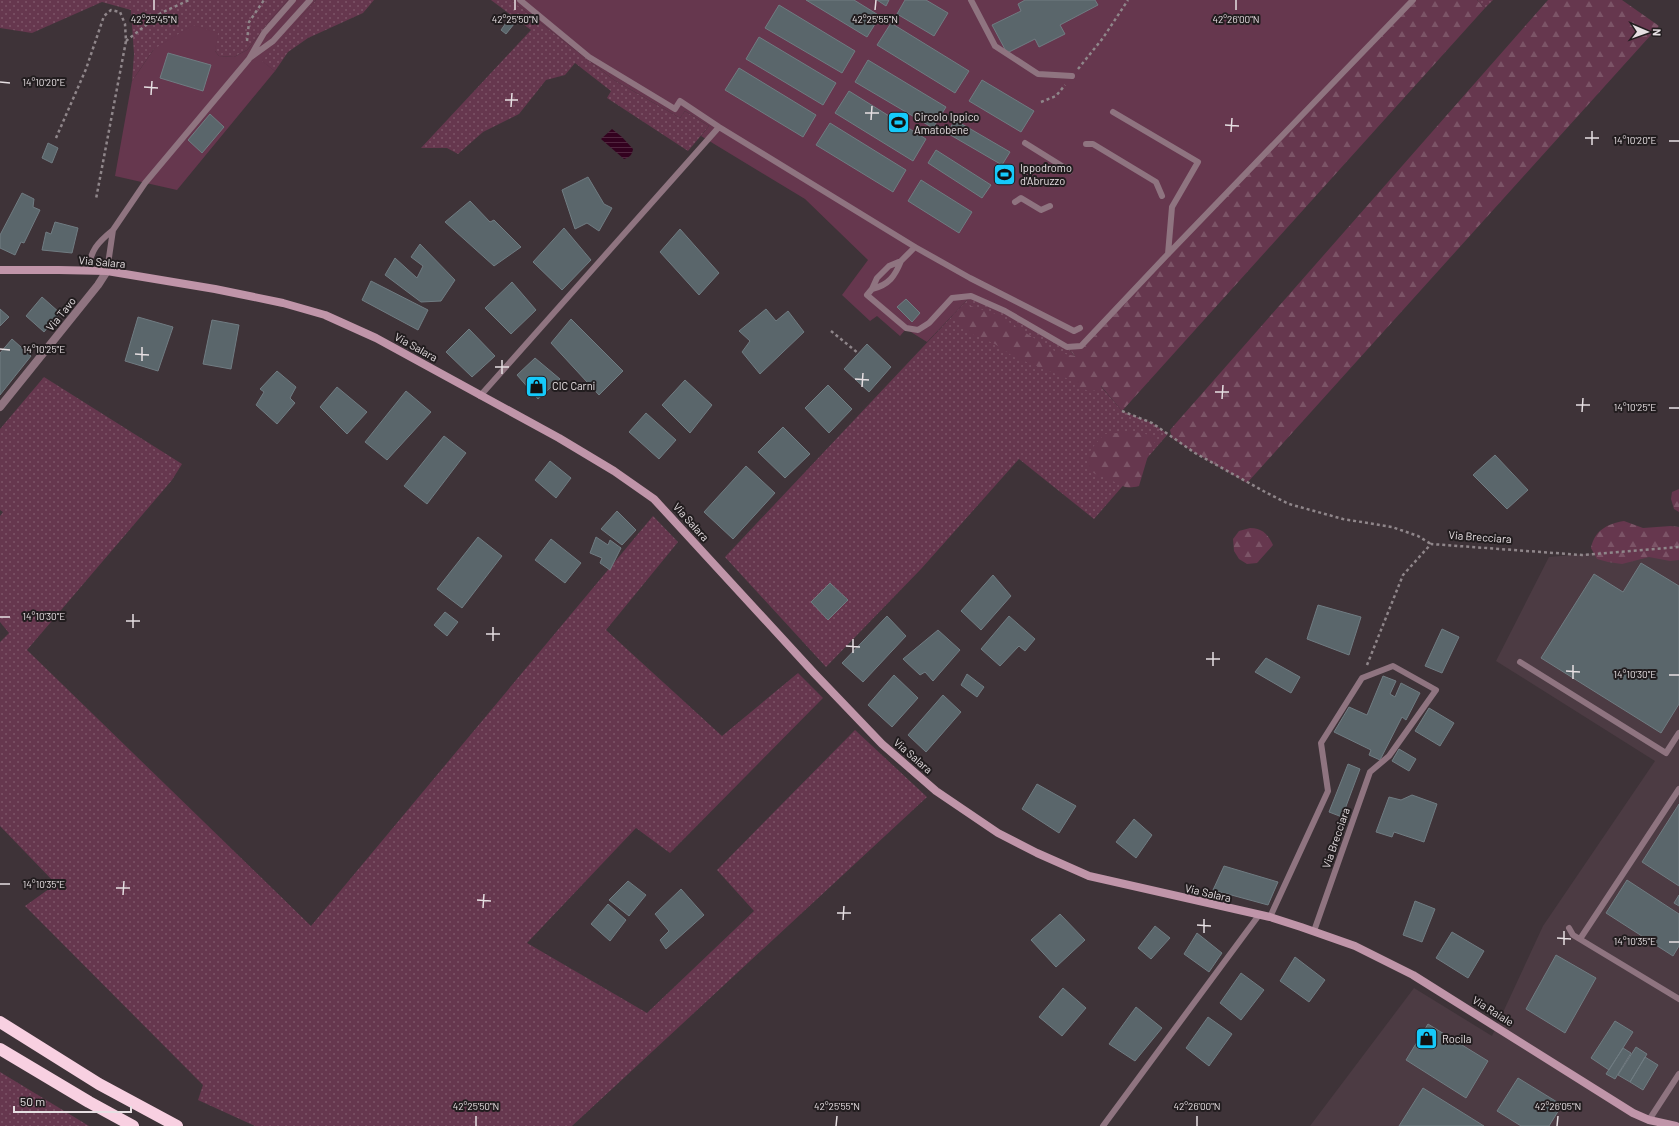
<svg xmlns="http://www.w3.org/2000/svg" width="1679" height="1126" font-family="Barlow,sans-serif">
<style>
.built{fill:#4c3b43}
.grass{fill:url(#grass-dots)}
.forest{fill:url(#forest-firs)}
.garden{fill:#66374e}
.water{fill:url(#water-rules)}
.building{fill:#5a666b;stroke:#707c82}
.lines{fill:none;stroke-linecap:round;stroke-linejoin:round}
.path{stroke:#8f868a;stroke-width:2.5;stroke-dasharray:3 3;stroke-linecap:butt}
.lane{stroke:#8f7480;stroke-width:6}
.street{stroke:#8f7480;stroke-width:8}
.secondary{stroke:#c095a9;stroke-width:8}
.highway{stroke:#f8d0e1;stroke-width:12}
.ticks{fill:none;stroke:#e6dfe2;stroke-width:1.5}
.labels{text-anchor:middle;stroke-width:4;stroke-linejoin:round;paint-order:stroke}
.poi-label{font-size:11px;fill:#e6dfe2;stroke:#221d1f;text-anchor:start}
.street-label{font-size:11px;fill:#e6dfe2;stroke:#221d1f}
.ticks-label{font-size:10px;text-anchor:middle;fill:#e6dfe2;stroke:#221d1f;stroke-width:4;stroke-linejoin:round;paint-order:stroke}
</style>
<defs>
<pattern id="grass-dots" width="8" height="8" patternUnits="userSpaceOnUse"><rect width="8" height="8" fill="#66374e"/><path d="M2 2h.1M6 6h.1" fill="none" stroke="#7c5467" stroke-width="1.8" stroke-linecap="round"/></pattern>
<pattern id="forest-firs" width="22" height="20" patternUnits="userSpaceOnUse"><rect width="22" height="20" fill="#66374e"/><path d="M5 1l3.5 6h-7zM16 11l3.5 6h-7z" fill="#7c5467"/></pattern>
<pattern id="water-rules" width="6" height="5" patternUnits="userSpaceOnUse"><rect width="6" height="5" fill="#33021f"/><path d="M0 2.5h6" fill="none" stroke="#51263f"/></pattern>
</defs>
<rect width="100%" height="100%" fill="#3e3338"/>
<path class="built" d="M1679,546V1126H1310L1414,988L1492,1036L1543,926L1655,761L1496,661L1549,557Z"/>
<path class="grass" d="M0,0H288L272,18L247,50L234,57L219,56L215,51L154,49L132,81L134,54L131,10L102,2L32,33L0,28Z
M316,0H374L363,13L308,38L288,52L275,71L261,61Z
M491,0H511L614,80L680,118L685,111L709,126L688,151L607,98L611,91L575,63L565,75L546,80L519,114L483,132L458,154L447,148H421L531,30Z
M1477,0H1493L1485,8Z
M971,296L1067,347L1122,411L1152,423L1168,434L1094,519L1019,459L921,569L826,667L725,557Z
M44,377L182,464L172,480L27,650L311,926L653,516L678,542L606,630L722,736L798,673L823,698L670,853L636,828L527,943L647,1013L754,911L717,870L855,730L927,797L572,1126H255L198,1100L203,1085L25,906L56,884L0,826V642L9,633L0,622V516L3,512L0,510V429Z
M0,1072L89,1126H0Z"/>
<path class="forest" d="M1413,0H1477L1485,8L1122,411L1101,386L1100,390L1089,391L1080,388L1071,380L1014,357L995,344L974,335L963,329L958,324L952,316L964,304L996,314L1056,352L1075,356L1067,347Z
M1548,0H1622L1659,26L1247,483L1195,453L1172,438L1170,430Z
M1128,432C1139,432 1148,433 1157,439L1150,449L1139,486C1124,490 1122,485 1109,479C1106,477 1101,477 1097,475C1076,462 1094,445 1105,434Z
M1679,489V512L1674,509L1671,499L1672,492Z
M1624,521L1643,528L1671,526L1679,527V560L1670,561L1649,557L1622,564L1608,562L1597,559L1591,548C1595,530 1607,524 1624,521Z
M1250,528C1262,528 1268,534 1273,545L1257,563L1247,564L1239,559L1234,551L1233,539L1239,531Z"/>
<path class="garden" d="M288,0H316L262,61L275,71L177,190L115,176L132,81L154,49L193,25L218,33L215,51L219,56L234,57L247,50L272,18Z
M511,0H1413L1081,346L1067,347L971,296L927,342L906,329L900,336L877,316L870,321L842,295L868,260L805,199L701,136L709,126L685,111L680,118L614,80Z"/>
<path class="water" d="M612,129L622,137L633,149C632,155 630,157 624,159L601,139Z"/>
<path class="building" d="M806,0H854L880,16L867,37Z
M877,0H889L886,6Z
M905,0H926L948,13L934,36L897,14Z
M1025,0H1095L1098,5L1060,25L1065,34L1039,47L1035,39L1007,53L992,25L1021,11L1018,4Z
M779,5L855,51L842,73L765,28Z
M508,20L514,24L506,34L501,30Z
M891,23L969,71L955,93L877,45Z
M759,37L836,83L823,105L746,59Z
M168,53L211,65L203,91L160,78Z
M868,60L946,107L933,128L855,82Z
M739,68L816,115L803,137L725,90Z
M982,80L1034,111L1021,132L969,101Z
M849,91L926,139L913,161L835,113Z
M210,114L224,127L202,153L188,140Z
M955,120L1010,152L1002,165L947,133Z
M830,123L906,170L893,192L816,145Z
M48,143L58,148L52,163L42,158Z
M936,150L991,185L982,198L928,163Z
M588,177L604,204L612,208L599,231L587,223L575,229L562,190Z
M921,180L972,212L959,233L908,201Z
M22,193L34,199L33,207L40,210L24,243L21,242L15,255L0,248V235Z
M470,201L490,222L494,220L521,247L494,266L445,222Z
M55,222L78,228L72,253L42,250L46,232L51,234Z
M564,228L591,260L562,290L533,262Z
M680,229L719,273L699,295L660,252Z
M420,244L455,280L441,301L421,302L385,275L395,258L417,278L423,266L411,257Z
M371,281L428,310L418,330L362,300Z
M512,282L536,310L511,334L485,308Z
M42,297L60,313L44,332L26,316Z
M906,299L920,313L912,322L897,307Z
M0,309L9,317L0,326Z
M766,309L776,321L788,311L804,332L760,374L742,352L750,341L739,331Z
M138,317L173,327L158,371L125,361Z
M571,319L623,371L599,395L551,343Z
M212,320L239,325L231,369L203,364Z
M469,329L495,356L472,377L446,352Z
M12,339L31,356L0,395V353Z
M867,344L891,367L869,392L844,369Z
M535,358L560,379L538,399L517,375Z
M277,371L296,387L290,398L295,403L277,424L256,405L264,392L260,389Z
M685,380L712,405L690,433L662,405Z
M828,385L852,409L829,433L805,408Z
M337,387L367,412L347,434L320,407Z
M406,391L431,412L387,460L365,442Z
M646,413L676,440L659,459L629,432Z
M783,427L810,454L785,478L758,452Z
M444,436L466,453L427,504L404,486Z
M1495,455L1528,490L1507,509L1473,475Z
M550,461L571,478L556,498L535,480Z
M746,466L775,493L733,539L704,512Z
M617,511L636,530L622,545L601,529Z
M478,537L502,556L462,608L437,589Z
M596,537L608,545L610,540L621,548L610,570L600,563L602,558L590,553Z
M551,539L581,563L565,583L535,560Z
M1641,563L1679,586V704L1661,733L1541,658L1594,574L1623,592Z
M993,575L1011,596L981,630L961,611Z
M830,583L848,600L828,620L811,602Z
M1318,605L1361,617L1349,655L1307,639Z
M445,612L458,622L447,636L434,625Z
M887,616L906,636L863,682L842,663Z
M1009,616L1035,639L1025,651L1019,646L1000,666L981,649Z
M1442,629L1459,637L1442,673L1425,666Z
M938,630L960,650L933,681L925,672L920,675L903,659Z
M1266,658L1300,677L1291,693L1255,672Z
M967,674L984,687L977,697L961,685Z
M894,675L918,698L892,727L868,705Z
M1383,676L1396,681L1390,694L1395,697L1401,683L1420,693L1406,720L1402,717L1380,760L1369,755L1371,750L1334,732L1349,707L1367,715Z
M943,695L961,712L926,752L908,735Z
M1429,708L1454,723L1440,746L1415,731Z
M1399,749L1416,759L1409,771L1392,761Z
M1348,764L1360,769L1342,817L1329,812Z
M1037,784L1076,806L1059,833L1022,809Z
M1412,795L1437,804L1424,842L1394,832L1392,837L1376,832L1389,797L1401,800Z
M1679,804V886L1642,862Z
M1134,819L1152,835L1136,858L1116,842Z
M1224,866L1278,882L1268,905L1213,890Z
M1627,880L1679,914V946L1673,956L1606,913Z
M628,881L646,895L629,916L609,900Z
M681,889L704,915L666,949L660,940L669,931L655,914Z
M1679,895V906L1674,903Z
M1415,901L1435,909L1422,942L1403,935Z
M608,904L626,920L610,941L591,924Z
M1060,914L1085,940L1056,967L1031,940Z
M1155,926L1170,938L1151,959L1138,948Z
M1452,932L1484,951L1468,978L1436,958Z
M1197,933L1222,953L1209,972L1184,954Z
M1556,955L1596,978L1565,1033L1526,1009Z
M1295,957L1325,980L1309,1002L1280,981Z
M1241,973L1264,990L1241,1020L1220,1003Z
M1063,988L1086,1008L1062,1036L1039,1017Z
M1136,1007L1162,1028L1135,1061L1109,1044Z
M1208,1017L1232,1034L1209,1066L1186,1048Z
M1615,1021L1633,1032L1609,1070L1591,1058Z
M1428,1024L1488,1061L1466,1098L1406,1060Z
M1636,1047L1647,1054L1630,1082L1618,1075Z
M1623,1048L1631,1053L1615,1079L1606,1074Z
M1645,1057L1658,1065L1643,1090L1630,1082Z
M1518,1078L1562,1105L1549,1126H1521L1497,1111Z
M1423,1088L1484,1126H1399Z"/>
<g class="lines">
<path class="path" d="M126,41L161,13L189,0
M247,41L249,22L264,0
M1078,69L1103,38L1128,0
M1041,102L1056,96L1065,85
M56,138L86,69L104,16L111,10L120,12L125,24L126,41L96,199
M831,331L858,353
M1122,411L1152,423L1195,453L1267,493L1289,504L1343,519L1392,527L1418,536L1431,544
M1367,665L1403,575L1431,544L1582,555L1679,547"/>
<path class="lane" d="M520,0L589,57L675,109L680,101L719,127L915,247L970,278L1074,331L1080,328
M971,0L995,46L1038,74L1072,76
M251,57L273,41L310,0
M1113,112L1198,162L1172,207L1168,254
M1025,143L1070,171
M1086,144H1093L1156,182L1162,196
M1015,202L1021,198L1041,210L1050,206
M113,230L145,183L249,59L264,33L293,0
M915,247L901,261L889,266L877,278L872,289L867,295L906,328L918,330L929,323L952,298L971,296L1005,311L1067,347L1081,346L1166,256L1413,0
M88,270C91,250 97,243 113,230L107,271
M872,289C889,285 895,276 901,261
M480,396L719,127
M1520,662L1666,753L1679,733
M1270,917L1328,791L1321,743L1362,678L1393,666L1436,690L1389,756L1370,772L1314,931
M1569,928L1573,935L1679,999
M1580,939L1679,789
M1649,1120L1679,1074
M1103,1126L1259,915"/>
<path class="street" d="M0,407L98,285L107,271"/>
<path class="secondary" d="M0,270H59L107,271L215,289L283,303L325,315L376,338L559,438L614,471L654,499L814,673L882,744L936,791L998,833L1037,853L1089,876L1270,917L1301,927L1355,946L1413,975L1633,1113L1649,1120L1676,1126"/>
<path class="highway" d="M0,1022L99,1084L177,1126
M0,1049L89,1102L133,1126"/>
</g>
<path class="ticks" d="M154,10V0M515,10V0M875,10L876,0M1236,10V0M0,82L10,83M144,87L158,88M151,95L152,81M505,100H518M511,107L512,93M865,113H879M871,120L872,106M1225,125L1239,126M1231,132L1232,118M1585,138H1599M1669,141H1679M1592,145V131M0,349L10,350M135,354L149,355M142,361V347M495,367H509M502,374V360M855,379L869,380M862,387L863,373M1215,392H1229M1222,399L1223,385M1576,405H1590M1669,408H1679M1582,412L1583,398M0,617H10M126,621H140M133,628V614M486,634H500M493,641V627M846,646L860,647M853,653V639M1206,659H1220M1213,666V652M1566,671L1580,672M1669,675H1679M1573,679V665M0,884H10M116,888H130M123,895L124,881M477,900L491,901M483,908L484,894M837,913H851M843,920L844,906M1197,925L1211,926M1204,933V919M1557,938L1571,939M1669,942H1679M1564,945V931M476,1126V1116M836,1126L837,1116M1197,1126V1116M1557,1126L1558,1116"/>
<defs>
<symbol id="stadium-square" viewBox="-11 -11 22 22"><rect x="-9" y="-9" width="18" height="18" rx="4" fill="#15cafb" stroke="#221d1f"/><path d="M0-5a6.5 5 0 1 0 0 10a6.5 5 0 1 0 0-10ZM-3.5-1.8h7v3.6h-7Z" fill="#111"/></symbol>
<symbol id="shop-square" viewBox="-11 -11 22 22"><rect x="-9" y="-9" width="18" height="18" rx="4" fill="#15cafb" stroke="#221d1f"/><path d="M-5-2.5h2.3a2.7 3.5 0 0 1 5.4 0H5L5.5 6h-11ZM-1.5-2.5h3a1.5 2.3 0 0 0-3 0Z" fill="#111"/></symbol>
</defs>
<g fill-rule="evenodd">
<use href="#stadium-square" x="886" y="110" width="25" height="25"/>
<use href="#stadium-square" x="992" y="162" width="25" height="25"/>
<use href="#shop-square" x="524" y="374" width="25" height="25"/>
<use href="#shop-square" x="1414" y="1026" width="25" height="25"/>
</g>
<g class="labels">
<g class="poi-label">
<text x="914" y="121">Circolo Ippico<tspan x="914" dy="13">Amatobene</tspan></text>
<text x="1020" y="172">Ippodromo<tspan x="1020" dy="13">d'Abruzzo</tspan></text>
<text x="552" y="390">CIC Carni</text>
<text x="1442" y="1043">Rocila</text>
</g>
<g class="street-label">
<text transform="translate(102 262) rotate(5)" y="4">Via Salara</text>
<text transform="translate(61 314) rotate(-51)" y="4">Via Tavo</text>
<text transform="translate(416 347) rotate(29)" y="4">Via Salara</text>
<text transform="translate(691 522) rotate(48)" y="4">Via Salara</text>
<text transform="translate(1480 537) rotate(4)" y="4">Via Brecciara</text>
<text transform="translate(913 756) rotate(41)" y="4">Via Salara</text>
<text transform="translate(1336 838) rotate(-71)" y="4">Via Brecciara</text>
<text transform="translate(1208 893) rotate(13)" y="4">Via Salara</text>
<text transform="translate(1493 1011) rotate(32)" y="4">Via Raiale</text>
</g>
</g>
<g class="ticks-label">
<text x="154" y="23">42°25'45"N</text>
<text x="515" y="23">42°25'50"N</text>
<text x="875" y="23">42°25'55"N</text>
<text x="1236" y="23">42°26'00"N</text>
<text x="44" y="86">14°10'20"E</text>
<text x="1635" y="144">14°10'20"E</text>
<text x="44" y="353">14°10'25"E</text>
<text x="1635" y="411">14°10'25"E</text>
<text x="44" y="620">14°10'30"E</text>
<text x="1635" y="678">14°10'30"E</text>
<text x="44" y="888">14°10'35"E</text>
<text x="1635" y="945">14°10'35"E</text>
<text x="476" y="1110">42°25'50"N</text>
<text x="837" y="1110">42°25'55"N</text>
<text x="1197" y="1110">42°26'00"N</text>
<text x="1558" y="1110">42°26'05"N</text>
</g>
<g transform="translate(1647 32) rotate(92)" stroke="#221d1f" stroke-width="3" paint-order="stroke">
<path d="M0-3L7 15L0 10L-7 15Z" fill="#e6dfe2"/>
<text y="-6" font-size="11" font-weight="bold" text-anchor="middle" fill="#e6dfe2">N</text>
</g>
<path d="M14 1106v6h117v-6" fill="none" stroke="#e6dfe2" stroke-width="2"/>
<text x="20" y="1106" font-size="12" fill="#e6dfe2" stroke="#221d1f" stroke-width="3" paint-order="stroke">50 m</text>
</svg>
